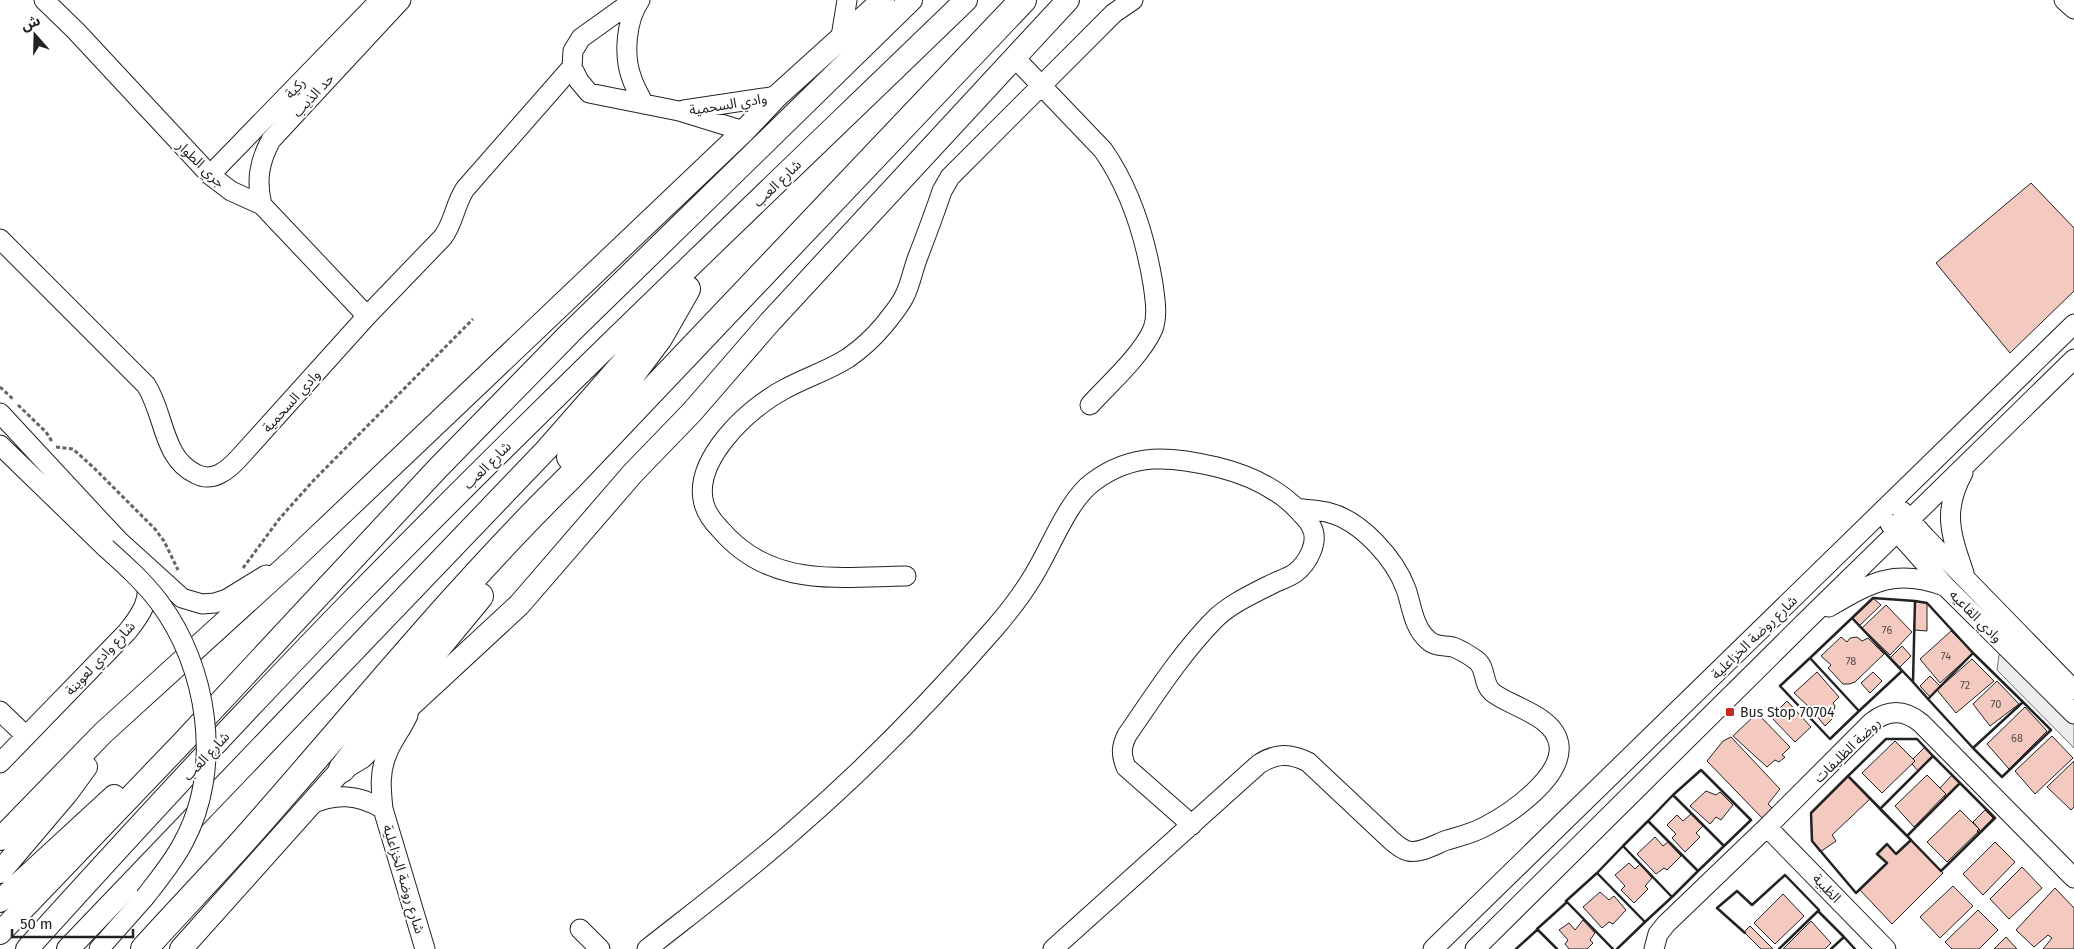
<svg xmlns="http://www.w3.org/2000/svg" width="2074" height="949" font-family="'Fira Sans','Noto Sans Arabic',sans-serif">
<style>
.parking{fill:#ededed;stroke:#6f6f6f}
.building{fill:#f3c9c0;stroke:#222}
.lines{fill:none;stroke-linecap:round;stroke-linejoin:round}
.minor-casing{stroke:#222;stroke-width:21}
.major-casing{stroke:#222;stroke-width:24}
.highway-casing{stroke:#222;stroke-width:28}
.path{stroke:#646464;stroke-width:3;stroke-dasharray:4 2.5;stroke-linecap:butt}
.minor{stroke:#fff;stroke-width:19}
.major{stroke:#fff;stroke-width:22}
.highway{stroke:#fff;stroke-width:26}
.minor-bridge-casing{stroke:#222;stroke-width:21;stroke-linecap:butt}
.minor-bridge{stroke:#fff;stroke-width:19}
.wall{stroke:#222;stroke-width:2.5}
.poi-dot{fill:#c62828;stroke:#fff;stroke-width:2}
.labels{text-anchor:middle;stroke-width:4;stroke-linejoin:round;paint-order:stroke}
.number-label{font-size:11px;fill:#564c4a}
.street-label{font-size:14px;fill:#222;stroke:#fff}
.poi-label{font-size:14px;fill:#222;stroke:#fff;text-anchor:start}
</style>
<rect width="100%" height="100%" fill="#fff"/>
<path class="parking" d="M2000,648L2074,722V748L1997,670Z"/>
<path class="building" d="M2031,183L2074,228V291L2010,353L1936,263Z
M1873,598L1881,605L1859,626L1852,618Z
M1915,601L1927,603V631L1914,630Z
M1886,605L1912,632L1890,655L1862,628Z
M1951,631L1973,653L1940,683L1920,659Z
M1841,637L1847,642L1850,638L1857,637L1862,641L1868,638L1884,654L1855,682L1849,684H1843L1828,668L1831,665L1821,656Z
M1902,646L1911,656L1899,668L1890,658Z
M1972,659L1994,681L1956,713L1937,690Z
M1817,672L1839,697L1833,703L1835,706L1833,713L1835,716L1825,726L1815,714L1817,711L1811,705L1809,707L1794,693Z
M1873,672L1882,681L1870,693L1861,683Z
M1930,676L1940,686L1930,697L1920,686Z
M1997,681L2019,704L1990,726L1973,704Z
M1787,701L1811,727L1795,742L1771,717Z
M2025,707L2047,731L2009,769L1987,744Z
M1757,713L1790,747L1782,755L1785,757L1779,762L1775,760L1767,767L1733,736Z
M2052,736L2073,758L2035,794L2015,771Z
M1731,737L1780,789L1768,804L1776,812L1765,821L1707,761L1723,741Z
M1895,741L1915,761L1882,793L1862,773Z
M1925,747L1933,756L1918,771L1912,764L1915,761L1913,759Z
M2074,761V807L2071,810L2047,787Z
M1927,775L1946,794L1914,827L1895,806Z
M1952,775L1960,783L1945,798L1944,796L1946,794L1940,788Z
M1848,776L1870,799L1832,835L1836,841L1820,852L1812,841L1811,813Z
M1706,791L1716,795L1720,792L1733,805L1721,820L1716,817L1710,824L1690,806Z
M1960,810L1980,830L1947,862L1927,842Z
M1985,810L1993,818L1979,833L1977,831L1979,829L1973,822Z
M1691,814L1703,826L1696,833L1700,837L1685,852L1672,838L1676,834L1667,825L1677,815L1683,821Z
M1655,837L1663,846L1668,842L1681,856L1667,870L1664,868L1656,874L1637,854Z
M1911,840L1943,873L1892,924L1860,890L1887,863L1877,854L1887,844L1896,854Z
M1995,842L2015,862L1983,895L1963,874Z
M1629,863L1635,869L1640,864L1652,878L1645,886L1648,889L1634,903L1621,890L1625,886L1615,875Z
M2022,867L2042,888L2009,919L1990,899Z
M1953,886L1973,906L1940,938L1920,917Z
M2055,888L2074,908V949H2043L2052,938L2048,935L2034,947L2016,930Z
M1600,892L1609,900L1614,896L1626,910L1613,924L1609,922L1602,928L1583,907Z
M1783,894L1804,916L1775,944L1754,923Z
M1978,910L1998,930L1979,949H1952L1945,942Z
M1583,920L1595,933L1590,940L1593,943L1587,949H1569L1565,944L1568,940L1559,930L1569,923L1575,930Z
M1811,921L1831,943L1825,949H1783Z
M1750,926L1773,949H1761L1744,932Z
M2006,937L2017,949H1994Z"/>
<g class="lines">
<defs>
<path id="minor" d="M44,0L76,31L210,175L231,191L262,205L367,316
M634,0L581,38L573,51L572,67L579,81L589,93L679,111L744,131
M640,0C626,20 623,56 632,79C635,88 640,96 644,104
M2064,0L2074,9
M841,37L847,0
M1014,57L1103,150C1131,190 1145,236 1153,284C1155,299 1158,315 1153,329C1141,356 1109,384 1090,405
M684,110L777,96
M210,175L380,0
M262,205C256,181 259,162 271,140L401,0
M0,239L146,385C165,414 162,458 196,474C213,483 228,470 239,458L367,316L443,237C454,222 455,204 465,189L572,67
M0,413L118,540L182,598L202,604L215,603L227,599L266,575
M0,445L106,548
M1963,473C1942,511 1951,535 1964,573
M1902,511L1925,537L2074,690
M1890,524L1946,587L2074,714
M906,576C836,577 770,588 720,529C713,522 707,514 704,504C692,460 749,408 783,390C804,378 828,371 848,358C861,349 874,337 884,325C891,316 899,307 904,297C911,284 913,268 919,254C927,233 935,212 942,191L950,177L1114,13L1133,0
M1829,607C1872,582 1895,568 1944,586
M0,711L26,736
M408,715C402,729 392,740 387,754C379,772 381,790 383,809L425,949
M0,763L127,632C140,616 153,598 145,577
M309,805C336,793 358,794 383,809
M1767,827L1886,949
M580,929L600,949
M99,949L145,897
M647,949C699,908 751,869 800,825C869,765 933,699 993,630C1007,614 1021,596 1032,578C1050,550 1067,501 1093,482C1133,452 1171,456 1217,467C1249,475 1278,488 1300,512C1303,516 1309,521 1311,526C1320,541 1308,563 1295,573C1288,578 1277,581 1268,586C1250,595 1227,606 1213,621C1180,655 1154,696 1127,735C1121,747 1121,755 1126,767L1192,825
M1053,949L1259,764C1276,753 1290,753 1308,762L1392,841C1397,845 1401,849 1408,851C1420,854 1436,844 1447,840C1461,836 1474,833 1486,826C1511,813 1563,777 1559,745C1555,715 1510,707 1492,692C1482,683 1487,668 1476,660C1469,655 1461,650 1453,647C1444,645 1435,647 1428,640C1413,627 1412,606 1406,589C1395,559 1361,521 1330,513C1320,510 1307,510 1297,508
M1433,949L2074,324
M1475,949L1807,620L2074,359
M1654,949L1658,934L1666,924L1767,827L1872,722C1889,709 1905,710 1921,723L2074,878"/>
<path id="major" d="M0,839L103,733L293,560L744,131L777,96L883,0
M0,872L67,793L86,767
M0,901L114,796
M0,933L182,743L438,468L570,333L911,0
M27,949C130,835 235,721 343,610C546,402 757,202 966,0
M68,949L546,450L660,320
M181,949L342,769L362,757L411,705L519,605L633,473L692,412L770,322L1068,0"/>
<path id="highway" d="M570,457L659,338L687,289
M342,769L410,681L480,596
M144,949C180,909 218,870 254,829C358,711 457,588 569,478L1023,0"/>
</defs>
<use href="#minor" class="minor-casing"/>
<use href="#major" class="major-casing"/>
<use href="#highway" class="highway-casing"/>
<path class="path" d="M0,387L14,400
M18,405L46,432L53,443
M56,447L73,449L93,467L155,529L164,541L178,570
M243,568L280,518L313,481L473,319"/>
<use href="#minor" class="minor"/>
<use href="#major" class="major"/>
<use href="#highway" class="highway"/>
<defs>
<path id="minor-bridge" d="M106,548C125,565 144,582 159,602C208,667 223,768 184,841C174,861 159,879 145,897"/>
</defs>
<use href="#minor-bridge" class="minor-bridge-casing"/>
<use href="#minor-bridge" class="minor-bridge"/>
<path class="wall" d="M1873,598L1915,601L1913,682L1852,618Z
M1915,601L1927,603L1973,653L1928,699L1913,682Z
M1852,618L1902,671L1859,711L1810,658Z
M1973,653L2023,702L1973,748L1928,699Z
M1810,658L1859,711L1830,739L1780,686Z
M2023,702L2051,730L2002,777L1973,748Z
M1886,739H1917L1933,756L1880,809L1848,776Z
M1933,756L1960,783L1907,836L1880,809Z
M1701,770L1751,820L1724,846L1673,795Z
M1848,776L1911,840L1896,854L1887,844L1877,854L1887,863L1856,893L1812,841L1811,813Z
M1960,783L1995,818L1941,871L1907,836Z
M1673,795L1724,846L1698,871L1648,821Z
M1648,821L1698,871L1672,897L1623,846Z
M1623,846L1672,897L1645,922L1597,873Z
M1818,911L1844,937L1831,949
M1745,933L1717,908L1737,891L1752,905L1785,875L1819,910L1779,949
M1844,937L1855,949
M1516,949L1538,929
M1557,949L1537,929L1567,902
M1613,949L1566,901L1597,873L1645,922L1617,949"/>
</g>
<rect class="poi-dot" x="1725" y="707" width="10" height="10" rx="2.5"/>
<g class="labels">
<g class="number-label">
<text x="1887" y="634">76</text>
<text x="1946" y="660">74</text>
<text x="1851" y="665">78</text>
<text x="1965" y="689">72</text>
<text x="1996" y="708">70</text>
<text x="2017" y="742">68</text>
</g>
<g class="street-label">
<text transform="translate(295 88) rotate(-46)" y="5">ركية</text>
<text transform="translate(313 95) rotate(-47)" y="5">حد الذيب</text>
<text transform="translate(728 104) rotate(-9)" y="5">وادي السحمية</text>
<text transform="translate(201 164) rotate(44)" y="5">جري الطوار</text>
<text transform="translate(777 183) rotate(-44)" y="5">شارع العب</text>
<text transform="translate(291 401) rotate(-48)" y="5">وادي السحمية</text>
<text transform="translate(487 465) rotate(-45)" y="5">شارع العب</text>
<text transform="translate(1976 616) rotate(45)" y="5">وادي القاعيه</text>
<text transform="translate(1754 637) rotate(-44)" y="5">شارع روضة الخزاعلية</text>
<text transform="translate(100 658) rotate(-47)" y="5">شارع وادي لعوينة</text>
<text transform="translate(1847 750) rotate(-44)" y="5">روضة الظليفات</text>
<text transform="translate(206 756) rotate(-47)" y="5">شارع العب</text>
<text transform="translate(404 879) rotate(73)" y="5">شارع روضة الخزاعلية</text>
<text transform="translate(1827 888) rotate(46)" y="5">الظبية</text>
</g>
<g class="poi-label">
<text x="1740" y="717">Bus Stop 70704</text>
</g>
</g>
<g transform="translate(35 35) rotate(340)" stroke="#ffffff" stroke-width="4" paint-order="stroke">
<path d="M0-4L9 19L0 12L-9 19Z" fill="#222222"/>
<text y="-8" font-size="14" font-weight="bold" text-anchor="middle" fill="#222222">ش</text>
</g>
<path d="M12 929v8h121v-8" fill="none" stroke="#222222" stroke-width="2.5"/>
<text x="20" y="929" font-size="15" fill="#222222" stroke="#ffffff" stroke-width="4" paint-order="stroke">50 m</text>
</svg>
